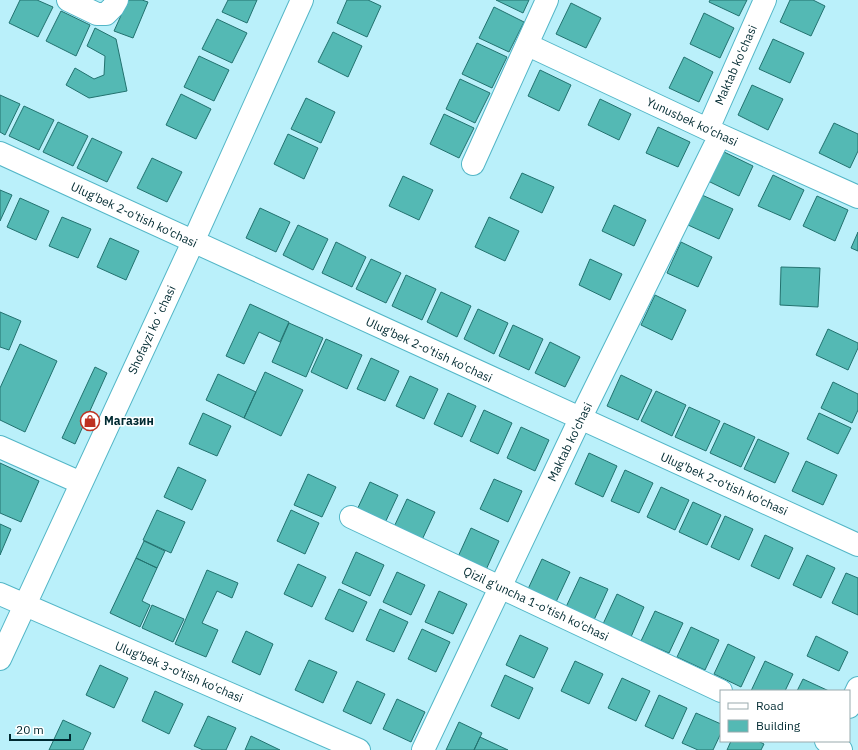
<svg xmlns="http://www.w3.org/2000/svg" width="858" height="750" font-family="'IBM Plex Sans',sans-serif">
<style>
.building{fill:#54b9b4;stroke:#22726f}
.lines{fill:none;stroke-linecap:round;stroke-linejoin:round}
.minor-casing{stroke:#53b6c7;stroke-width:24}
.minor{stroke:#fff;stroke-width:22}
.labels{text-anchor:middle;stroke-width:3;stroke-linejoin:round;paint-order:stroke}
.street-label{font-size:12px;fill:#002a31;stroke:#fff}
.poi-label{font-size:12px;font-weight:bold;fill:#002a31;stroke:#fff;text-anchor:start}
</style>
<rect width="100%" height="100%" fill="#baf0fa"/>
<path class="building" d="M20,0H37L53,7L38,37L9,23Z
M128,0H142L148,2L133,38L114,31Z
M228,0H257L247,23L222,12Z
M347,0H368L381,6L367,37L337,23Z
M496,0H529L523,13Z
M710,0H747L739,16L709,2Z
M790,0H813L825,6L811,36L780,22Z
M571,3L601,18L586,48L556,34Z
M494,7L524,22L509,52L479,38Z
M61,11L90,25L76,56L46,41Z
M704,13L734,28L720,58L690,44Z
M217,19L247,33L232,63L202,49Z
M95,28L116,39L127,91L89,98L66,85L75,68L94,79L104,75L105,56L87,46Z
M333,32L362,46L348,77L318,62Z
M773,39L804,53L790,83L759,69Z
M477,43L507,57L492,88L462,74Z
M199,56L229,70L214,101L184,87Z
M684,57L713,72L699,102L669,88Z
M540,70L571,85L559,111L528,96Z
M460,79L490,93L475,123L446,109Z
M752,85L783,99L768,130L738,115Z
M181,94L211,109L196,139L166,125Z
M0,95L20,104L5,135L0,132Z
M306,98L335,112L321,143L291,129Z
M600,99L631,114L619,140L588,125Z
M24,106L54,120L39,150L9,136Z
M444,114L474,128L459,158L430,144Z
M58,122L88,136L73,166L43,152Z
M834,123L858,134V151L850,168L819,153Z
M658,127L690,142L678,167L646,153Z
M288,134L318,148L304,179L274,164Z
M92,138L122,152L107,182L77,168Z
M722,151L753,166L739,196L708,181Z
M152,158L182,172L167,202L137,188Z
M522,173L554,187L542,213L510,198Z
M773,175L804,190L790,220L758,206Z
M403,176L433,190L419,220L389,206Z
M0,190L12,195L0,221Z
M702,195L733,209L719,239L688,225Z
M817,196L848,210L835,241L803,226Z
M20,198L49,211L36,240L7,227Z
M614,205L646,220L634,246L602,231Z
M260,208L290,222L276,252L246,238Z
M62,217L91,229L78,258L49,246Z
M489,217L519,231L505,261L475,247Z
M298,225L328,239L313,270L283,255Z
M858,232V251L851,248Z
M110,238L139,251L126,280L97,267Z
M336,242L366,257L352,287L322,273Z
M681,242L712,257L698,287L667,273Z
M371,259L401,273L386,303L356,289Z
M590,259L622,274L610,300L579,285Z
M781,267L820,268L818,307L780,305Z
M406,275L436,289L422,320L392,306Z
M441,292L471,306L457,337L427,322Z
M655,295L686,310L672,340L641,325Z
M250,304L289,322L280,342L259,332L244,364L226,356Z
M478,309L508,323L494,354L464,339Z
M0,312L21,321L9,350L0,347Z
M289,323L323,338L306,377L272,362Z
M513,325L543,339L529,370L499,356Z
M828,329L858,343V348L848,370L816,355Z
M326,339L362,355L347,389L311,372Z
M550,342L580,357L565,387L535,373Z
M20,344L57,361L25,432L0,420V388Z
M371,358L399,371L385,401L357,389Z
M95,367L107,373L75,444L62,438Z
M265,372L303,390L281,436L244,418Z
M218,374L256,392L244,418L206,400Z
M621,375L652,390L638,420L607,406Z
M410,376L438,389L424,419L396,406Z
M833,382L858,394V410L852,423L821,408Z
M656,391L686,405L672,436L641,421Z
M448,393L476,406L462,437L434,424Z
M689,407L720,421L706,451L675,437Z
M484,410L512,423L498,454L470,441Z
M203,413L231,426L217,456L189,444Z
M819,413L851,428L838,454L807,439Z
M724,423L755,437L741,467L710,453Z
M521,427L549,440L535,471L507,458Z
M758,439L789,453L775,483L744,469Z
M589,453L617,466L603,497L575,484Z
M806,461L837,475L823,505L792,491Z
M0,463L39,481L21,522L0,513Z
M178,467L206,480L192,510L164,497Z
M625,470L653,483L639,513L611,501Z
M308,474L336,487L322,517L294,505Z
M494,479L522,491L508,522L480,509Z
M370,482L398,495L384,525L356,512Z
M661,487L689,500L675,530L647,517Z
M407,499L435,512L421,542L393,529Z
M693,502L721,515L707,545L679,532Z
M157,510L185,522L171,553L143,540Z
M291,510L319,523L305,554L277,541Z
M725,516L753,529L739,560L711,547Z
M0,524L11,529L0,555Z
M471,528L499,541L485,572L457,559Z
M765,535L793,548L779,579L751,566Z
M144,541L165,551L157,568L136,558Z
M356,552L384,565L370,596L342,583Z
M807,555L835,568L821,598L793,585Z
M136,558L157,568L142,601L150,605L140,627L110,613Z
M542,559L570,572L556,602L528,589Z
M298,564L326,577L312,607L284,594Z
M207,570L238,583L232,598L217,591L202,623L218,630L206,657L175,644Z
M397,572L425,585L411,615L383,602Z
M846,573L858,578V615L832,603Z
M580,577L608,589L594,620L566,607Z
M339,589L367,602L353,632L325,619Z
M439,591L467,604L453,634L425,622Z
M617,594L644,607L631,637L603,624Z
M152,605L184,619L173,642L142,628Z
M380,609L408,622L394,652L366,640Z
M655,611L683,623L669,653L641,641Z
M691,627L719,640L705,670L677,657Z
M422,629L450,642L436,672L408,659Z
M246,631L273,644L260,675L232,662Z
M520,635L548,648L534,678L506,665Z
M816,636L848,652L839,671L807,656Z
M728,644L755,657L741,687L714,674Z
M309,660L337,672L323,703L295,690Z
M575,661L603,674L589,704L561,691Z
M765,661L793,674L785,691H751Z
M100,665L128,678L114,708L86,695Z
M505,675L533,688L519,719L491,706Z
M622,678L650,691L636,721L608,708Z
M803,679L829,691H797Z
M357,681L385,694L371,724L343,711Z
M155,691L183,704L169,734L142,721Z
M659,695L687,708L673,739L645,726Z
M397,699L425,712L411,742L383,729Z
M696,713L721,724V733L713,750H698L682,743Z
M208,716L236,728L226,750H203L194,746Z
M63,720L91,733L83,750H49Z
M459,722L482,733L474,750H446Z
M251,736L280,750H245Z
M480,737L508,750H474Z
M731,741H758L764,744L761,750H727Z"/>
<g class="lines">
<defs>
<path id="minor" d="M68,0L97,14H106L113,7L117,0
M528,45L720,135L858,197
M708,129L765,0
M0,153L858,545
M473,164L547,0
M0,447L81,483
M351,517L721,691
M0,594L359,750
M0,659L193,242L302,0
M849,707L858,688
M826,741L841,750
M423,750L580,419L720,135"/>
</defs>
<use href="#minor" class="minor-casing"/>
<use href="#minor" class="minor"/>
</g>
<defs>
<symbol id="shop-ring" viewBox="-11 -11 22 22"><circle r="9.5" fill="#fff" stroke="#be3121" stroke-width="1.5"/><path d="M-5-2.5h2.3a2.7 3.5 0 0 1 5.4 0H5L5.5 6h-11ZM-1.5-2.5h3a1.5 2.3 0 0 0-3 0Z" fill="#be3121"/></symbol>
</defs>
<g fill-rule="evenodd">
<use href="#shop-ring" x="79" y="410" width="22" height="22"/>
</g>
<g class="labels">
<g class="street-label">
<text transform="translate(736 65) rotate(-66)" y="4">Maktab ko'chasi</text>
<text transform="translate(692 122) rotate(25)" y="4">Yunusbek ko'chasi</text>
<text transform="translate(134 215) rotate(25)" y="4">Ulug'bek 2-o'tish ko'chasi</text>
<text transform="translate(152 330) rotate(-65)" y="4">Shofayzi koʻchasi</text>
<text transform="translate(429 350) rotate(25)" y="4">Ulug'bek 2-o'tish ko'chasi</text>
<text transform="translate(570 442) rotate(-64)" y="4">Maktab ko'chasi</text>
<text transform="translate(724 484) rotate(24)" y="4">Ulug'bek 2-o'tish ko'chasi</text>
<text transform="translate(536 604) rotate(25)" y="4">Qizil g'uncha 1-o'tish ko'chasi</text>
<text transform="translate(179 672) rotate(23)" y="4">Ulug'bek 3-o'tish ko'chasi</text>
</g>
<g class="poi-label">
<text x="104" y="425">Магазин</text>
</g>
</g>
<rect x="720" y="690" width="130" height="52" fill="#ffffff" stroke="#99aaad"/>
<rect x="728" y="703" width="20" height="6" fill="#ffffff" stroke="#99aaad"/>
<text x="756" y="710" font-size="12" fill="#002a31">Road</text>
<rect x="728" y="720" width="20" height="12" fill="#54b9b4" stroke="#99aaad"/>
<text x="756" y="730" font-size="12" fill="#002a31">Building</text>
<path d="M10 734v6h60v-6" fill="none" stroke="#002a31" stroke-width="2"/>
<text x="16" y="734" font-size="12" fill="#002a31" stroke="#ffffff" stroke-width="3" paint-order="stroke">20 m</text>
</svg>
